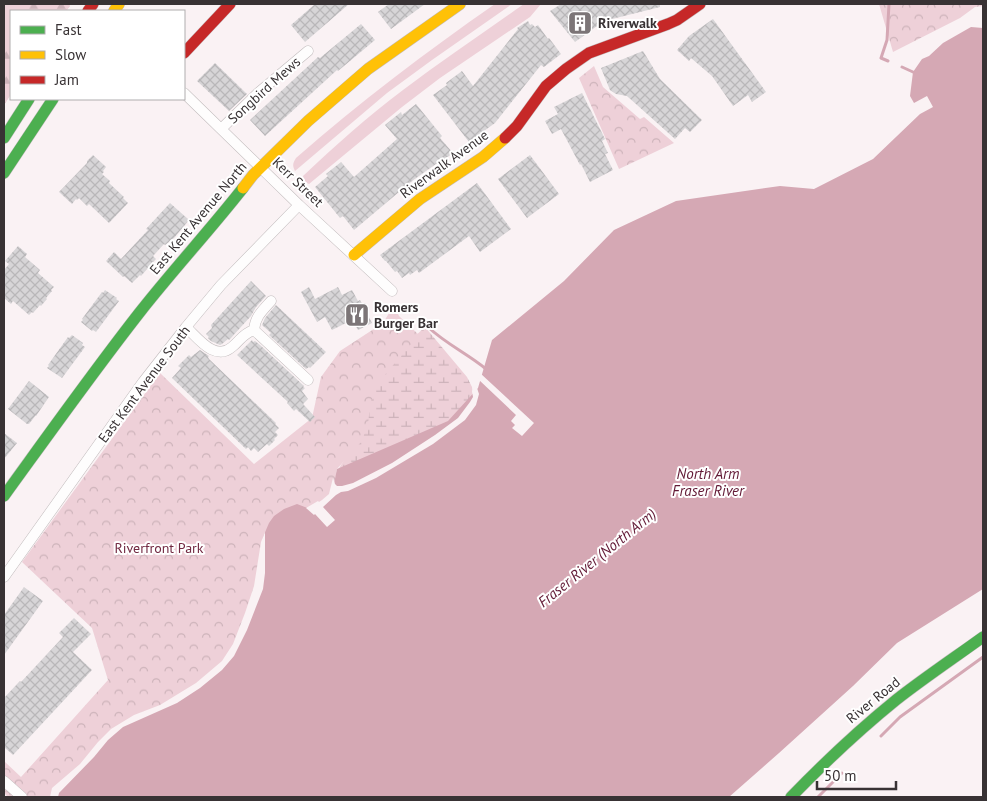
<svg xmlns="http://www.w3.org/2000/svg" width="987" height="801" font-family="'PT Sans',sans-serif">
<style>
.green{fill:#eed0d8}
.forest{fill:url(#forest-firs)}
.wetland{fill:url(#wetland-marsh)}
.park{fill:url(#park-crowns)}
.water{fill:#d5a8b4}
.pier{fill:#faf2f4}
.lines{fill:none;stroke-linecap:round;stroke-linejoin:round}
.stream{stroke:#d5a8b4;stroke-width:3}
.building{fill:url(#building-cross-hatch)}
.street-casing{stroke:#c1bbbc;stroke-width:11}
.fast-casing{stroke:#c1bbbc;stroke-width:12}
.slow-casing{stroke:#c1bbbc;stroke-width:12}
.jam-casing{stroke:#c1bbbc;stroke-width:12}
.street{stroke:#fefdfd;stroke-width:10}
.fast{stroke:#4caf50;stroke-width:11}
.slow{stroke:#ffc107;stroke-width:11}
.jam{stroke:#c62828;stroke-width:11}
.labels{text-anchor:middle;stroke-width:4;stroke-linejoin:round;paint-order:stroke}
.poi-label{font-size:14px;font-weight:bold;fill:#383234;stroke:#fff;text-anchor:start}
.street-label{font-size:14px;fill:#383234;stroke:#fff}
.park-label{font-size:14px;fill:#722942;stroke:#fff}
.water-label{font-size:15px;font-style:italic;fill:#621935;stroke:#fff}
</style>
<defs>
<pattern id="forest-firs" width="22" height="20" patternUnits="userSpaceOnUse" patternTransform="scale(1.25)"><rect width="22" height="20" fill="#eed0d8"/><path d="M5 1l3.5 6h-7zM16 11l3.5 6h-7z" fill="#cdb3ba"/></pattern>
<pattern id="wetland-marsh" width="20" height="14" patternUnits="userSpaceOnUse" patternTransform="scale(1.25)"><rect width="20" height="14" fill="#eed0d8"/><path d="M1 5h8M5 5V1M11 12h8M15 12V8" fill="none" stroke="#cdb3ba"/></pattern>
<pattern id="park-crowns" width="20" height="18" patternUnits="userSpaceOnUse" patternTransform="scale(1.25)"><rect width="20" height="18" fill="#eed0d8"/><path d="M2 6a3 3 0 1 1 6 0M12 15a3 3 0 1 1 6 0" fill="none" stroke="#cdb3ba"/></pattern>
<pattern id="building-cross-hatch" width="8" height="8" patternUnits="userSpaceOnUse" patternTransform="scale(1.25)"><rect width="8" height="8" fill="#d7d5d7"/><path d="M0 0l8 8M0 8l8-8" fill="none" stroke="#b9b7b9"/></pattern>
</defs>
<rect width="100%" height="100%" fill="#faf2f4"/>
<path class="green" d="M4,4H68L70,6L66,11H11V94L4,105Z
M495,4H512L432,60L387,93L295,171C292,165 293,163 296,158C360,102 426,52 495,4Z
M524,4H541L530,17L440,78L402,107L309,184L305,182L303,176C335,146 368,116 403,90C443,60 484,32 524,4Z"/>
<path class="forest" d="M13,4H68L70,6L66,11H17Z
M11,36V94L4,105V47L8,43Z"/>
<path class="wetland" d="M425,327L467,377L472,387L473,397L458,418L335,484L333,478L346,457L374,383L413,338Z"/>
<path class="park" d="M879,4H983V6L975,7L960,18L893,52Z
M594,66L603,87L640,119L644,117L674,143L619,169L579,78Z
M394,305L399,316L419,335L377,384L370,405L368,425L361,442L337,469L333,491L327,498L309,509L306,508L256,587L235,644L224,663L53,797H8L4,793V761L21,777L108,680L92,628L22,562L160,373L254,464L312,418L321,377L340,351L383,323Z"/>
<path class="water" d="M971,27L983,28V589L897,643L853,686L779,753L729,797H53L112,731L167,704L196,686L224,663L235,644L256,587L263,537L269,523L274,516L284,509L297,504L310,509C333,495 332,495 337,469L448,421L478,388L492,340L564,281L614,230L676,201L780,186L814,189L873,159L920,114L933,107L927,96L914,103L910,96L913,72L922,59L929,56L943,43Z"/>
<path class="pier" d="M480,373L534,423L522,436L512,428L515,425L511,421L516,415L478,379Z
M476,385L479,394L476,405L465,420L433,444L376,478L348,491L341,492L336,495L323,507L335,520L327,527L315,514L314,515L306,508L318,501L319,502L322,500L329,494L333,478L335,484L337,486H342L353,483L392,463L435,435L458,418L470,402L473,397L472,391Z
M265,532V573L263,589L247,630L234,656L222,670L200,688L177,703L123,727L108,740L94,757L59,793L58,797H50L52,788L80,764L98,742L111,729L134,715L160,705L196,683L222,661L233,644L245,613L254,586L261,542Z"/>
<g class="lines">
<path class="stream" d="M888,61L881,58L887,40L889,4
M902,67L913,72
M428,327C446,344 468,354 486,369
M881,736L900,717L983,657
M818,797L842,773"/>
</g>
<path class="building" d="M315,4H349L305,42L291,25Z
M389,4H425L391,29L378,12Z
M561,4H660V7L604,21L575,42L550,11Z
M713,19L766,92L752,102L748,95L733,106L712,76L691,58L689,61L677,50L689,36Z
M528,21L530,25L532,24L535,27L538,25L548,39L549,38L561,54L544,67L541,65L495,123L469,142L433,95L447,85L446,83L462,71L473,86L518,29L517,28Z
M361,24L375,40L338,71L337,70L265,136L250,120L318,57L320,58Z
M643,51L660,79L702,120L690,132L685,128L675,139L627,96L616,94L610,90L601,68Z
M215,63L247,94L229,111L197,81Z
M582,93L605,139L602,141L608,153L605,154L613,170L590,182L581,164L580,165L561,129L552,134L545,121L558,114L554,107Z
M416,104L442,136L440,138L453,153L441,162L440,161L412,181L354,230L343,216L340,218L315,187L328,176L326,174L341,162L354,177L397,139L385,125L401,112L402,115Z
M93,155L106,167L103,171L104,172L102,174L110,181L109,183L124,197L123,198L128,203L109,223L89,204L87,206L79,198L77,200L76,199L72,204L59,192L87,163V161Z
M530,155L559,194L527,218L498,179Z
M477,183L511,229L480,252L469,236L419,273L417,270L410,275L409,273L402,278L397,271L395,272L386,261H385L380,255Z
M170,203L189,220L174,238L165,245L164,244L153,256L156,259L141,276L140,275L132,283L124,276L123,277L106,261L114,252L121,259L148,230L146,229Z
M18,246L27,254L25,257L40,270L38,273L54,287L51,290L52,291L46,298L47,299L41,306L40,305L33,313L32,312L29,315L13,301L11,304L4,298V270L9,264L5,261Z
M251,281L266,296L256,307L251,316L229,340L228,339L222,344L220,345L211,341L208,338L209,337L206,334L212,328L211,325Z
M309,287L315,299L338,287L342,295L352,290L358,301L360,300L372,323L358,330L352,320L332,330L325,317L317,322L301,292Z
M105,290L117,298L116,299L119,301L96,332L93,330L92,331L81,322L83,320L82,319L102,292L103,293Z
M276,305L326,352L310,368L309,367L306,369L269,335L271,333L262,325L265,318Z
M72,335L83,343L82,345L85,347L62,378L47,368L49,366L48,365L68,337L69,338Z
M252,340L253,342L255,341L260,345L304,386L303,387L305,388L302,391L308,399L303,404L315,417L310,422L296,409L294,411L287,403L288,402L237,355Z
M200,350L209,356L208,357L209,359L276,423L275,424L279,428L275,432L278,435L274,439L275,440L269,446L267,444L258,452L254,448L251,451L248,447L246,449L172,378L181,368L178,366L189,355L191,357Z
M29,381L49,397L36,416V415L29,424H27L8,409Z
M4,433L17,443L4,459Z
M24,587L43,601L4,655V615Z
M74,618L91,634L73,652L92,670L13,755L4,747V698L20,681L21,682L63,637L59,633Z"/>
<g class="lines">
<defs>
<path id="street" d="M184,93L299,205L392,291
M221,129L258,93L308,51
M186,327C198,338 215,362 232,347C241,340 242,334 254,330L308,380
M254,330C255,317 262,311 271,301
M4,577L143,382L186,327L221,285L299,205
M4,781L22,797"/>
<path id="fast" d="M4,138L29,99
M4,173L53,99
M4,496C49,434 93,372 140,312C173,270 210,230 243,188
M791,797C824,763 859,730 896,700C924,678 954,658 983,637"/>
<path id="slow" d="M114,11L119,4
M243,188L253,175L308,121L368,69L460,4
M354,255L420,199L483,157L505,138"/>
<path id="jam" d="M88,11L93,4
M184,53L230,4
M505,138L517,126L546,86L566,69L589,53L668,24L677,20L700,4"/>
</defs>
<use href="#street" class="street-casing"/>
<use href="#fast" class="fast-casing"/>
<use href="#slow" class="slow-casing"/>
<use href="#jam" class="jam-casing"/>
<use href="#street" class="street"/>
<use href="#fast" class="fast"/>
<use href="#slow" class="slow"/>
<use href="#jam" class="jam"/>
</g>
<defs>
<symbol id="building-square" viewBox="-11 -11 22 22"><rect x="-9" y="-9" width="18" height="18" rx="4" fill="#7c7577" stroke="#fff"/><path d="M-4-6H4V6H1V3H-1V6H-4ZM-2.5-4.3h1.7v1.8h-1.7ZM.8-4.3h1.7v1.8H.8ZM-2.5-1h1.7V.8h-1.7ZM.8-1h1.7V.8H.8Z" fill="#fff"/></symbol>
<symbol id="restaurant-square" viewBox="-11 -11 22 22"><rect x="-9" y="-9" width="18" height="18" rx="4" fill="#7c7577" stroke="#fff"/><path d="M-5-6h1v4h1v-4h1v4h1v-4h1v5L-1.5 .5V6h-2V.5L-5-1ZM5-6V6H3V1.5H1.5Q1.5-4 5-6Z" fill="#fff"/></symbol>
</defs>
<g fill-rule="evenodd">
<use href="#building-square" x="566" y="9" width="28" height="28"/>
<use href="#restaurant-square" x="343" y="301" width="28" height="28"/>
</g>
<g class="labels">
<g class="poi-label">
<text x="598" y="28">Riverwalk</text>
<text x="374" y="312">Romers<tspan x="374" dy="16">Burger Bar</tspan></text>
</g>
<g class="street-label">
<text transform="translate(264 90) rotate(-42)" y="5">Songbird Mews</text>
<text transform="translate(444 164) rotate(-36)" y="5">Riverwalk Avenue</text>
<text transform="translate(298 182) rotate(44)" y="5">Kerr Street</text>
<text transform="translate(198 218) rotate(-50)" y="5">East Kent Avenue North</text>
<text transform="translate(144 384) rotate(-53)" y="5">East Kent Avenue South</text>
<text transform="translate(873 700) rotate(-39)" y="5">River Road</text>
</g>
<g class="park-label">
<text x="159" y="553">Riverfront Park</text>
</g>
<g class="water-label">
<text x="708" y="479">North Arm<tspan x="708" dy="17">Fraser River</tspan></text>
<text transform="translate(597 558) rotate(-39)" y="5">Fraser River (North Arm)</text>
</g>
</g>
<rect width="987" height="801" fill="none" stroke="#383234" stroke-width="10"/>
<rect x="10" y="10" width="175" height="90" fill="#ffffff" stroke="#afadae"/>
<rect x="20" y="26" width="25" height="8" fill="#4caf50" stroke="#afadae"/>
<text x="55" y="35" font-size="15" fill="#383234">Fast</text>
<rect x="20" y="51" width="25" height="8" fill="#ffc107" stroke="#afadae"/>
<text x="55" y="60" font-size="15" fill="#383234">Slow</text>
<rect x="20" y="76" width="25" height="8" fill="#c62828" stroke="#afadae"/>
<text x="55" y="85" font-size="15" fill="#383234">Jam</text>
<path d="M817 781v8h79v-8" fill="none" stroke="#383234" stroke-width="2.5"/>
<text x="824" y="781" font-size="15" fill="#383234" stroke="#ffffff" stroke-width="4" paint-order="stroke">50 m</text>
</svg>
